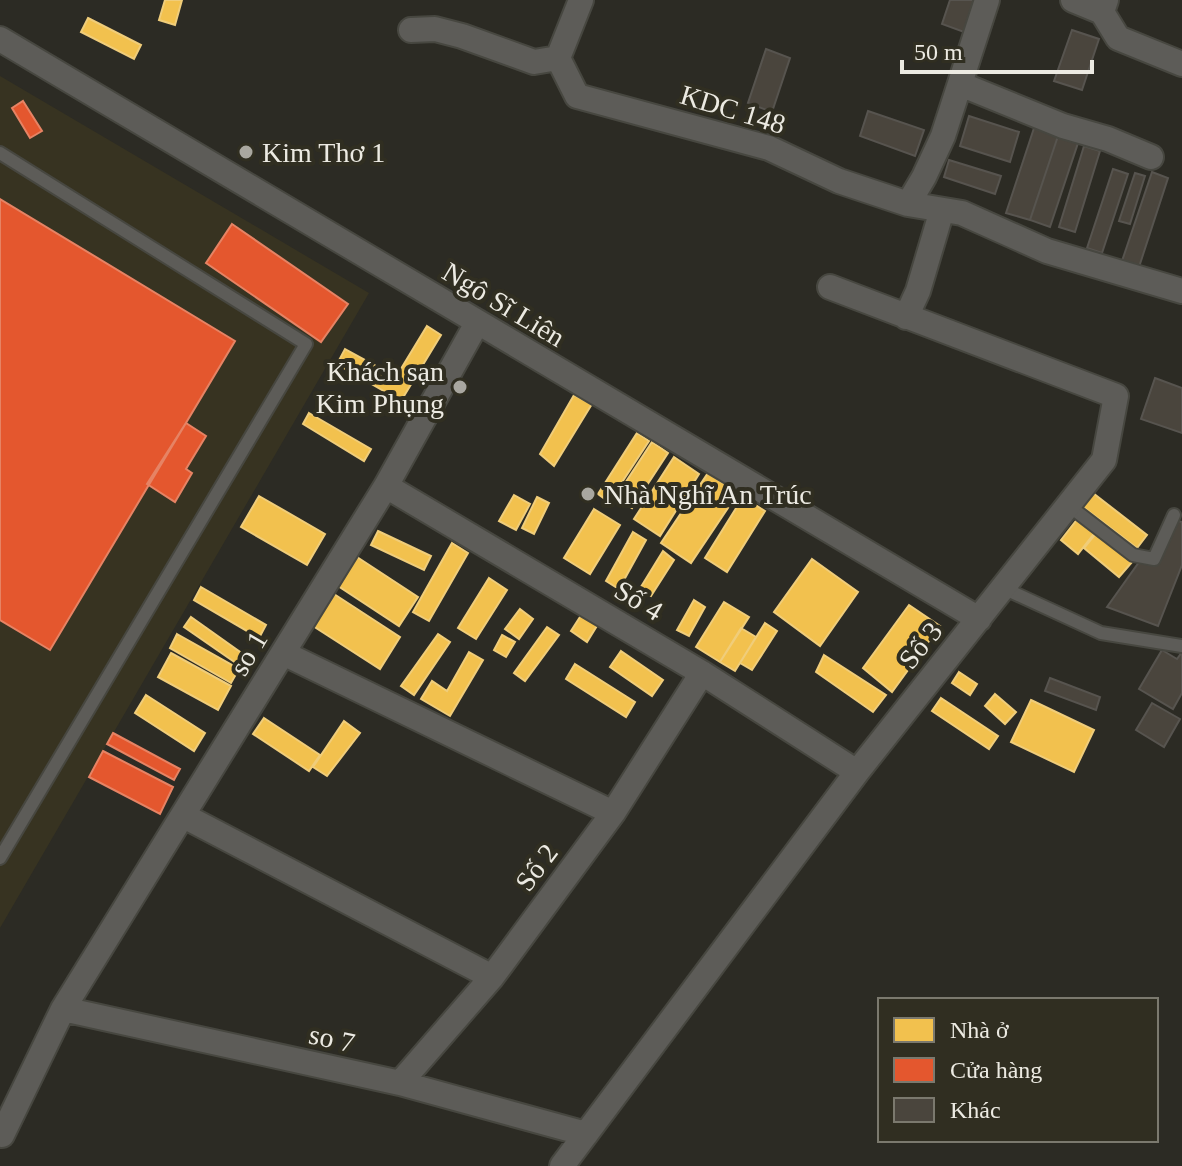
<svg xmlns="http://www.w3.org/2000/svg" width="1182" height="1166" font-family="'Times New Roman',serif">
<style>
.built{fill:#373321}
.homes{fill:#f2c14e;stroke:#f0cd7a;stroke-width:2}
.shops{fill:#e4572e;stroke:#e68364;stroke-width:2}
.building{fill:#4a453d;stroke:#57544f;stroke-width:2}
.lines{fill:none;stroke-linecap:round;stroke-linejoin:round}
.lane-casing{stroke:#474740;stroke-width:16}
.street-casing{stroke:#474740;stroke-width:28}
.lane{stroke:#5d5c58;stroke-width:12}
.street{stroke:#5d5c58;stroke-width:24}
.poi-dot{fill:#a9a7a0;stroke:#302e21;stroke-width:3}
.labels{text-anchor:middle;stroke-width:8;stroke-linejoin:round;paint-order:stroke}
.street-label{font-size:28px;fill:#eceae2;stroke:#302e21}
.poi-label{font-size:28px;fill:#eceae2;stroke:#302e21;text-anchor:start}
</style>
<rect width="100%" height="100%" fill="#2c2b24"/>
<path class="built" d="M0,76L369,293L0,928Z"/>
<path class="homes" d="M165,0H182L175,25L159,20Z
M88,18L141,45L134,59L81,32Z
M427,326L441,335L401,401L337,364L345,349L396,377Z
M574,395L592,404L554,466L540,454Z
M309,413L371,449L364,461L303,424Z
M637,433L649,441L609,502L598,494Z
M652,442L668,453L632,508L616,497Z
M674,457L699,474L660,536L634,519Z
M708,473L738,493L691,563L661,543Z
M1093,493L1147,535L1137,548L1083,507Z
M514,495L530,504L516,530L499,521Z
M259,496L325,534L307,565L241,527Z
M537,497L549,503L534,534L522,528Z
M743,497L765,511L727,572L705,558Z
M594,509L620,525L590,574L564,558Z
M1079,517L1096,531L1078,554L1061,540Z
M378,531L431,556L424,570L371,545Z
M633,532L646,540L619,589L606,581Z
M1097,532L1132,562L1119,577L1084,548Z
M452,543L468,553L429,621L413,612Z
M663,551L674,560L651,596L639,590Z
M357,557L418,597L399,626L338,586Z
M812,559L858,592L820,646L774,612Z
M489,578L507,590L476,639L458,628Z
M201,587L266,625L259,638L194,600Z
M334,594L400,637L380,669L313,626Z
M694,600L705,607L689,636L677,630Z
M724,602L749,617L720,662L696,647Z
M909,605L940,626L892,692L863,668Z
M587,606L603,616L587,642L571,631Z
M520,609L533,619L519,639L505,629Z
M191,617L250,659L243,668L184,627Z
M765,623L777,631L752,670L740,663Z
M547,627L559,635L525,681L514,673Z
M741,628L756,637L735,671L720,662Z
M177,634L239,669L231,683L170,648Z
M438,634L450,642L414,695L401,686Z
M502,635L515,642L506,657L494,650Z
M621,651L663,680L652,696L610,667Z
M469,652L483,660L450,716L421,699L432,681L447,691Z
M171,653L231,686L218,710L158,677Z
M824,655L886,695L873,712L816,672Z
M575,664L635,702L626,717L566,679Z
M959,672L977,684L970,695L952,683Z
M995,694L1016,712L1005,724L985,706Z
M146,695L205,733L194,751L135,713Z
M941,698L998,736L989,749L932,711Z
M1031,700L1094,730L1074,772L1011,742Z
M264,718L320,755L309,771L253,734Z
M344,721L360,733L327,776L313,767Z"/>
<path class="shops" d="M23,101L42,131L30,138L12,108Z
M0,199L235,341L50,650L0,620Z
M232,224L348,304L321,342L206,263Z
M186,423L206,436L186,469L192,473L175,502L147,484Z
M113,733L180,769L174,780L107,744Z
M103,751L173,787L160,814L89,777Z"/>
<path class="building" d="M950,0H974L964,32L942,24Z
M1072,30L1099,39L1082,90L1054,81Z
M766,49L790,58L772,112L748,103Z
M868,111L924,130L915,156L860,136Z
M969,116L1019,132L1010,162L960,146Z
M1035,125L1059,133L1030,220L1006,213Z
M1059,133L1079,140L1050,227L1030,220Z
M1084,146L1100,151L1075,232L1059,227Z
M949,160L1001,176L995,194L944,177Z
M1113,169L1128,174L1102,253L1087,248Z
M1152,172L1168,178L1139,267L1122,261Z
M1135,173L1145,176L1130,224L1119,221Z
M1155,378L1182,388V433L1141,419Z
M1174,520L1182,522V565L1158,626L1107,607L1142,558L1159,562Z
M1162,650L1177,659L1182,652V693L1173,709L1139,689Z
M1050,678L1100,697L1096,710L1045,691Z
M1152,703L1180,719L1164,747L1136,730Z"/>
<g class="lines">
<defs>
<path id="lane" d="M0,153L306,344L0,858
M1068,505L1133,555L1154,559L1174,515
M1003,588L1101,633L1182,646"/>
<path id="street" d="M1073,0L1102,12L1106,0
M1102,12L1118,38L1182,64
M411,30L435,29L462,36L534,62L558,58L581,0
M0,39L979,619
M558,58L577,96L769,148L839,181L908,204L962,213L1047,251L1182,291
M960,84L1063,126L1108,139L1151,157
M908,204L924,177L943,136L987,0
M906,317L918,291L942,210
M386,486L702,673L857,772
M283,653L613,813
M184,816L492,977
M63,1009L400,1083L586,1134
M400,1083L492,977L613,813L702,673
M2,1135L63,1009L386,486L477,323
M562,1166L857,772L1104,460L1116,396L830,287"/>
</defs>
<use href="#lane" class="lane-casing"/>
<use href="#street" class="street-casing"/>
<use href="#lane" class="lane"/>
<use href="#street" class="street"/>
</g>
<g class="poi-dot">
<circle cx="246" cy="152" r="8"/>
<circle cx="460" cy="387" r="8"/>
<circle cx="588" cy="494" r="8"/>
</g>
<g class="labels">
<g class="street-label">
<text transform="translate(733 109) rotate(17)" y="10">KDC 148</text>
<text transform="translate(504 304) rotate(31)" y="10">Ngô Sĩ Liên</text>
<text transform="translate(639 600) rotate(31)" y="10">Số 4</text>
<text transform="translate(920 645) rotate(-51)" y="10">Số 3</text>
<text transform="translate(248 653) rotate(-59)" y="10">so 1</text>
<text transform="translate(536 867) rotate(-53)" y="10">Số 2</text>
<text transform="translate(332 1038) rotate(12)" y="10">so 7</text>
</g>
<g class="poi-label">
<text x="262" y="162">Kim Thơ 1</text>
<text x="444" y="381" text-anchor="end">Khách sạn<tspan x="444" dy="32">Kim Phụng</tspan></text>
<text x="604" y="504">Nhà Nghĩ An Trúc</text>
</g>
</g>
<rect x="878" y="998" width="280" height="144" fill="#302e21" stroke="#7b796e" stroke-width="2"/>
<rect x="894" y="1018" width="40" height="24" fill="#f2c14e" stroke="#7b796e" stroke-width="2"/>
<text x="950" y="1038" font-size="24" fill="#eceae2">Nhà ở</text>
<rect x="894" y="1058" width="40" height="24" fill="#e4572e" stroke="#7b796e" stroke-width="2"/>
<text x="950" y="1078" font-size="24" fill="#eceae2">Cửa hàng</text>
<rect x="894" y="1098" width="40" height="24" fill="#4a453d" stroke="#7b796e" stroke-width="2"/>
<text x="950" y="1118" font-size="24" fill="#eceae2">Khác</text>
<path d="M902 60v12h190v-12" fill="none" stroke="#eceae2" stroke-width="4"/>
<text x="914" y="60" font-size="24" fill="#eceae2" stroke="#302e21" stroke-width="6" paint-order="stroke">50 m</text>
</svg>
